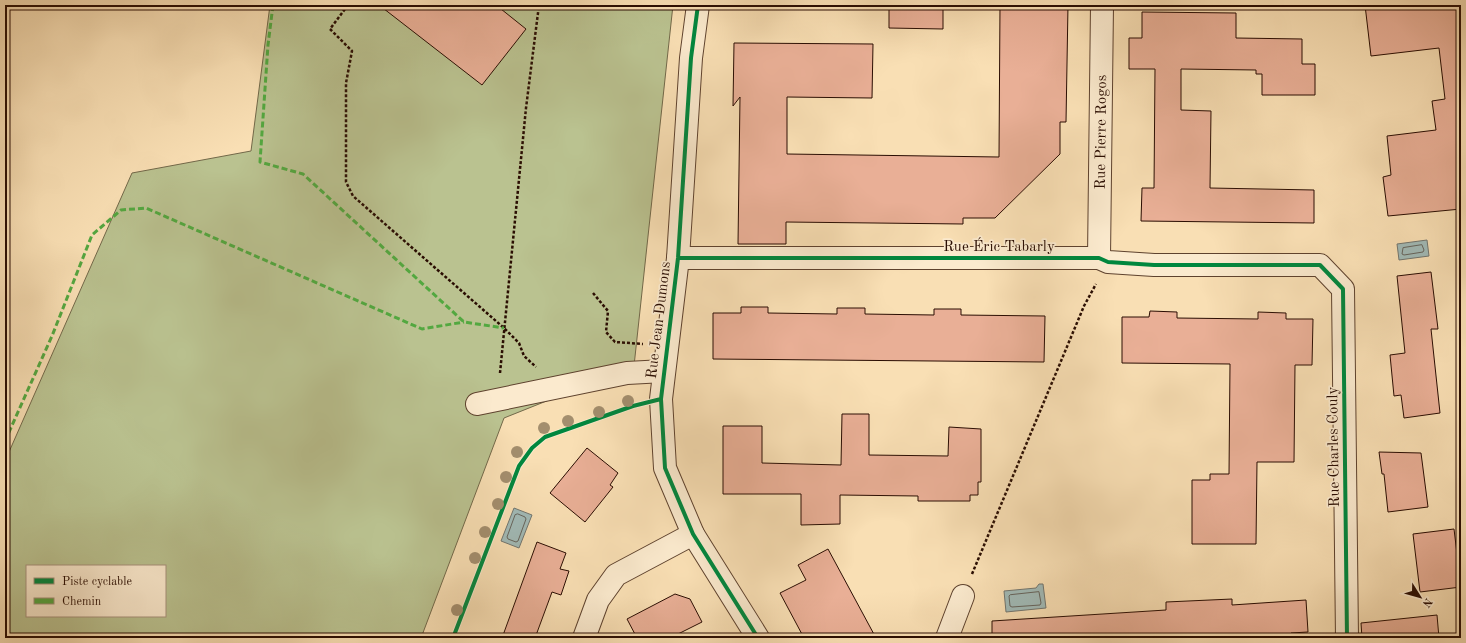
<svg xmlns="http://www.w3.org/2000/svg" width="1466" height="643" font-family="'Old Standard TT',serif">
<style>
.green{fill:#bac290;stroke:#726849;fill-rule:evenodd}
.water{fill:#a1bab7;stroke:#71756f}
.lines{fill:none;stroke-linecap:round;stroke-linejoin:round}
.shore{stroke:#66645c;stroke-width:1}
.building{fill:#e9af96;stroke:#2a0d02}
.minor-casing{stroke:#5e422e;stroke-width:24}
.path{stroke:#2a0d02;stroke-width:2.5;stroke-dasharray:3 2;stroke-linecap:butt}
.minor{stroke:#fbeace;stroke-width:22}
.quiet{stroke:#53a840;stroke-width:3;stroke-dasharray:6 3;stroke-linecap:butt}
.cycleway-casing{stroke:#fbeace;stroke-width:6}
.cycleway{stroke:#00873e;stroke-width:4}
.tree{fill:#a38e6e}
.labels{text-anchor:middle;stroke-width:3.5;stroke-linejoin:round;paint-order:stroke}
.street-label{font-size:15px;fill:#2a0d02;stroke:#fbeace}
</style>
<rect width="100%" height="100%" fill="#f9dfb4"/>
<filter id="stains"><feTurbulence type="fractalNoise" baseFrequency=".005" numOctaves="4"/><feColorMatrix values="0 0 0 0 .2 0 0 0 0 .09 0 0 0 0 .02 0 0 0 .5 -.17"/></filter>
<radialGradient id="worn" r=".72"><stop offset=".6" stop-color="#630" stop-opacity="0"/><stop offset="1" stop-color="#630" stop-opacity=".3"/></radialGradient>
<path class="green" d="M270,5H673L634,366L504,418L421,638H5V461L132,173L251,151ZM27,566H165V616H27Z"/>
<path class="water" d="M1427,240L1429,256L1399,260L1397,244Z
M514,508L532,515L519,548L501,541Z
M1039,584H1043L1046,608L1006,612L1004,591L1036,588Z"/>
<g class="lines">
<path class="shore" d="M1422,245L1424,250L1423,252L1404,255L1402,254L1403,248Z
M518,514L525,517L526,519L518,541L516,542L508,539L507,537L515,515Z
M1039,592L1041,603L1040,605L1012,607L1010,606L1009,596L1010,595Z"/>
</g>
<path class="building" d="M379,5H496L526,29L482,85Z
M889,5H943V29L889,28Z
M1000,5H1068L1066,122H1060V154L995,218H963V224L786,222V244H738L740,97L733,106L734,43L873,44L872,98L787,97V154L999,157Z
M1365,5H1461V209L1388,216L1383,177L1391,175L1387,136L1436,130L1432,101L1445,99L1439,48L1371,56Z
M1142,12L1236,13V38L1302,39V64H1315V95H1262V74H1256V70L1181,69V110L1211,111L1210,188L1314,190V223L1141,221L1142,188H1154L1155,69H1129V38H1142Z
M1431,272L1438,329H1431L1440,413L1404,418L1401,395L1394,396L1390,355L1405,353L1397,276Z
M741,307H768V313L837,314V308H865V314L934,315V309H961V315L1045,316L1044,362L713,359V313H741Z
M1150,311L1177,312V318L1258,319V312L1286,313V319H1313L1312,365H1295L1294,462H1257L1256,544H1192V480H1210V474H1229L1230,364L1122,363V317H1149Z
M842,414H869V455L948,456L949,427L981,429V482H978V495H970V501H918V496L840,495V524L801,525V494H723V426H762V463L841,465Z
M587,448L618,473L610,485L613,487L585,522L550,493Z
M1379,452L1421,453L1428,507L1388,512L1384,474H1382Z
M1454,529L1461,587L1420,592L1413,534Z
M537,542L566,553L560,569L569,571L561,595L552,592L535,638H502Z
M828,549L876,638H804L780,593L806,580L798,565Z
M675,594L690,599L702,622L670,638H637L627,619Z
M1232,599V605L1306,600L1308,632L1291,633V638H1269V635L1225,637V638H992V621L1166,610V602Z
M1437,615L1439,638H1362L1361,623Z"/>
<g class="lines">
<defs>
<g id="minor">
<path d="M698,5L691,58L678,258L661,399L665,468L693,534L758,638"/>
<path d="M678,258H1099L1108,262L1154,265H1320L1343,289L1347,638"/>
<path id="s1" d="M1099,258L1102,5"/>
<path d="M477,404L627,373L664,371"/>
<path d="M584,638L598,600L616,575L693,534"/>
<path d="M947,638L963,596"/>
</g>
</defs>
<use href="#minor" class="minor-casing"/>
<path class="path" d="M348,5L330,29L352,51L346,83V182L353,196L504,328L519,343L524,356L536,367
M593,293L608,311L606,332L615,342L643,344
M500,373L526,108L539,5
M972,574L1084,306L1096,284"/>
<use href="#minor" class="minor"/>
<path class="quiet" d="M273,5L268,45L260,162L303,174L464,322L504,328
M5,441L52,336L92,235L121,210L146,208L422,329L464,322"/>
<defs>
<path id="cycleway" d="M698,5L691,58L678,258L661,399L665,468L693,534L758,638
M678,258H1099L1108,262L1154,265H1320L1343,289L1347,638
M453,638L519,466L532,448L545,437L633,406L661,399"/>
</defs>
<use href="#cycleway" class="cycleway-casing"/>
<use href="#cycleway" class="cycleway"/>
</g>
<g class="tree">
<circle cx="628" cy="401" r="6"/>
<circle cx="599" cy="412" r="6"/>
<circle cx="568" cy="421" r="6"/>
<circle cx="544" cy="428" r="6"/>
<circle cx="517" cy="452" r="6"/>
<circle cx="506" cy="477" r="6"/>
<circle cx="498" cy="504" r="6"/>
<circle cx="485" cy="532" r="6"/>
<circle cx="475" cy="558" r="6"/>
<circle cx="457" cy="610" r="6"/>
</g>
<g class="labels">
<g class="street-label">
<text dy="5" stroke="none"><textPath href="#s1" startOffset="126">Rue Pierre Rogos</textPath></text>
<text x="999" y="251">Rue Éric Tabarly</text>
<text transform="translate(658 320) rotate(-83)" y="5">Rue Jean Dumons</text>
<text transform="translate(1333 447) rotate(-91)" y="5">Rue Charles Couly</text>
</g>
</g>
<rect width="1466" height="643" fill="none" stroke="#f9dfb4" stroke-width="20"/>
<rect x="6" y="6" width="1454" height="631" fill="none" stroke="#2a0d02" stroke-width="2"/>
<rect x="10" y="10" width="1446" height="623" fill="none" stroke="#2a0d02"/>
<rect x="26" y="565" width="140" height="52" fill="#fbeace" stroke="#a7927c"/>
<rect x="34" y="578" width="20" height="6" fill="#00873e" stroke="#a7927c"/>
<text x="62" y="585" font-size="12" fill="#2a0d02">Piste cyclable</text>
<rect x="34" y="598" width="20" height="6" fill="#53a840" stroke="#a7927c"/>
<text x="62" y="605" font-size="12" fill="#2a0d02">Chemin</text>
<g transform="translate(1420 597) rotate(127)" stroke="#fbeace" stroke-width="3" paint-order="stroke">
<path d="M0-3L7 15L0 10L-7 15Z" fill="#2a0d02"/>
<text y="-6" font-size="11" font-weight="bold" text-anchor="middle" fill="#2a0d02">N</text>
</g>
<rect width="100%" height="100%" filter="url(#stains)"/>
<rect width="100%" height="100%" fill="url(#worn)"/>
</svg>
